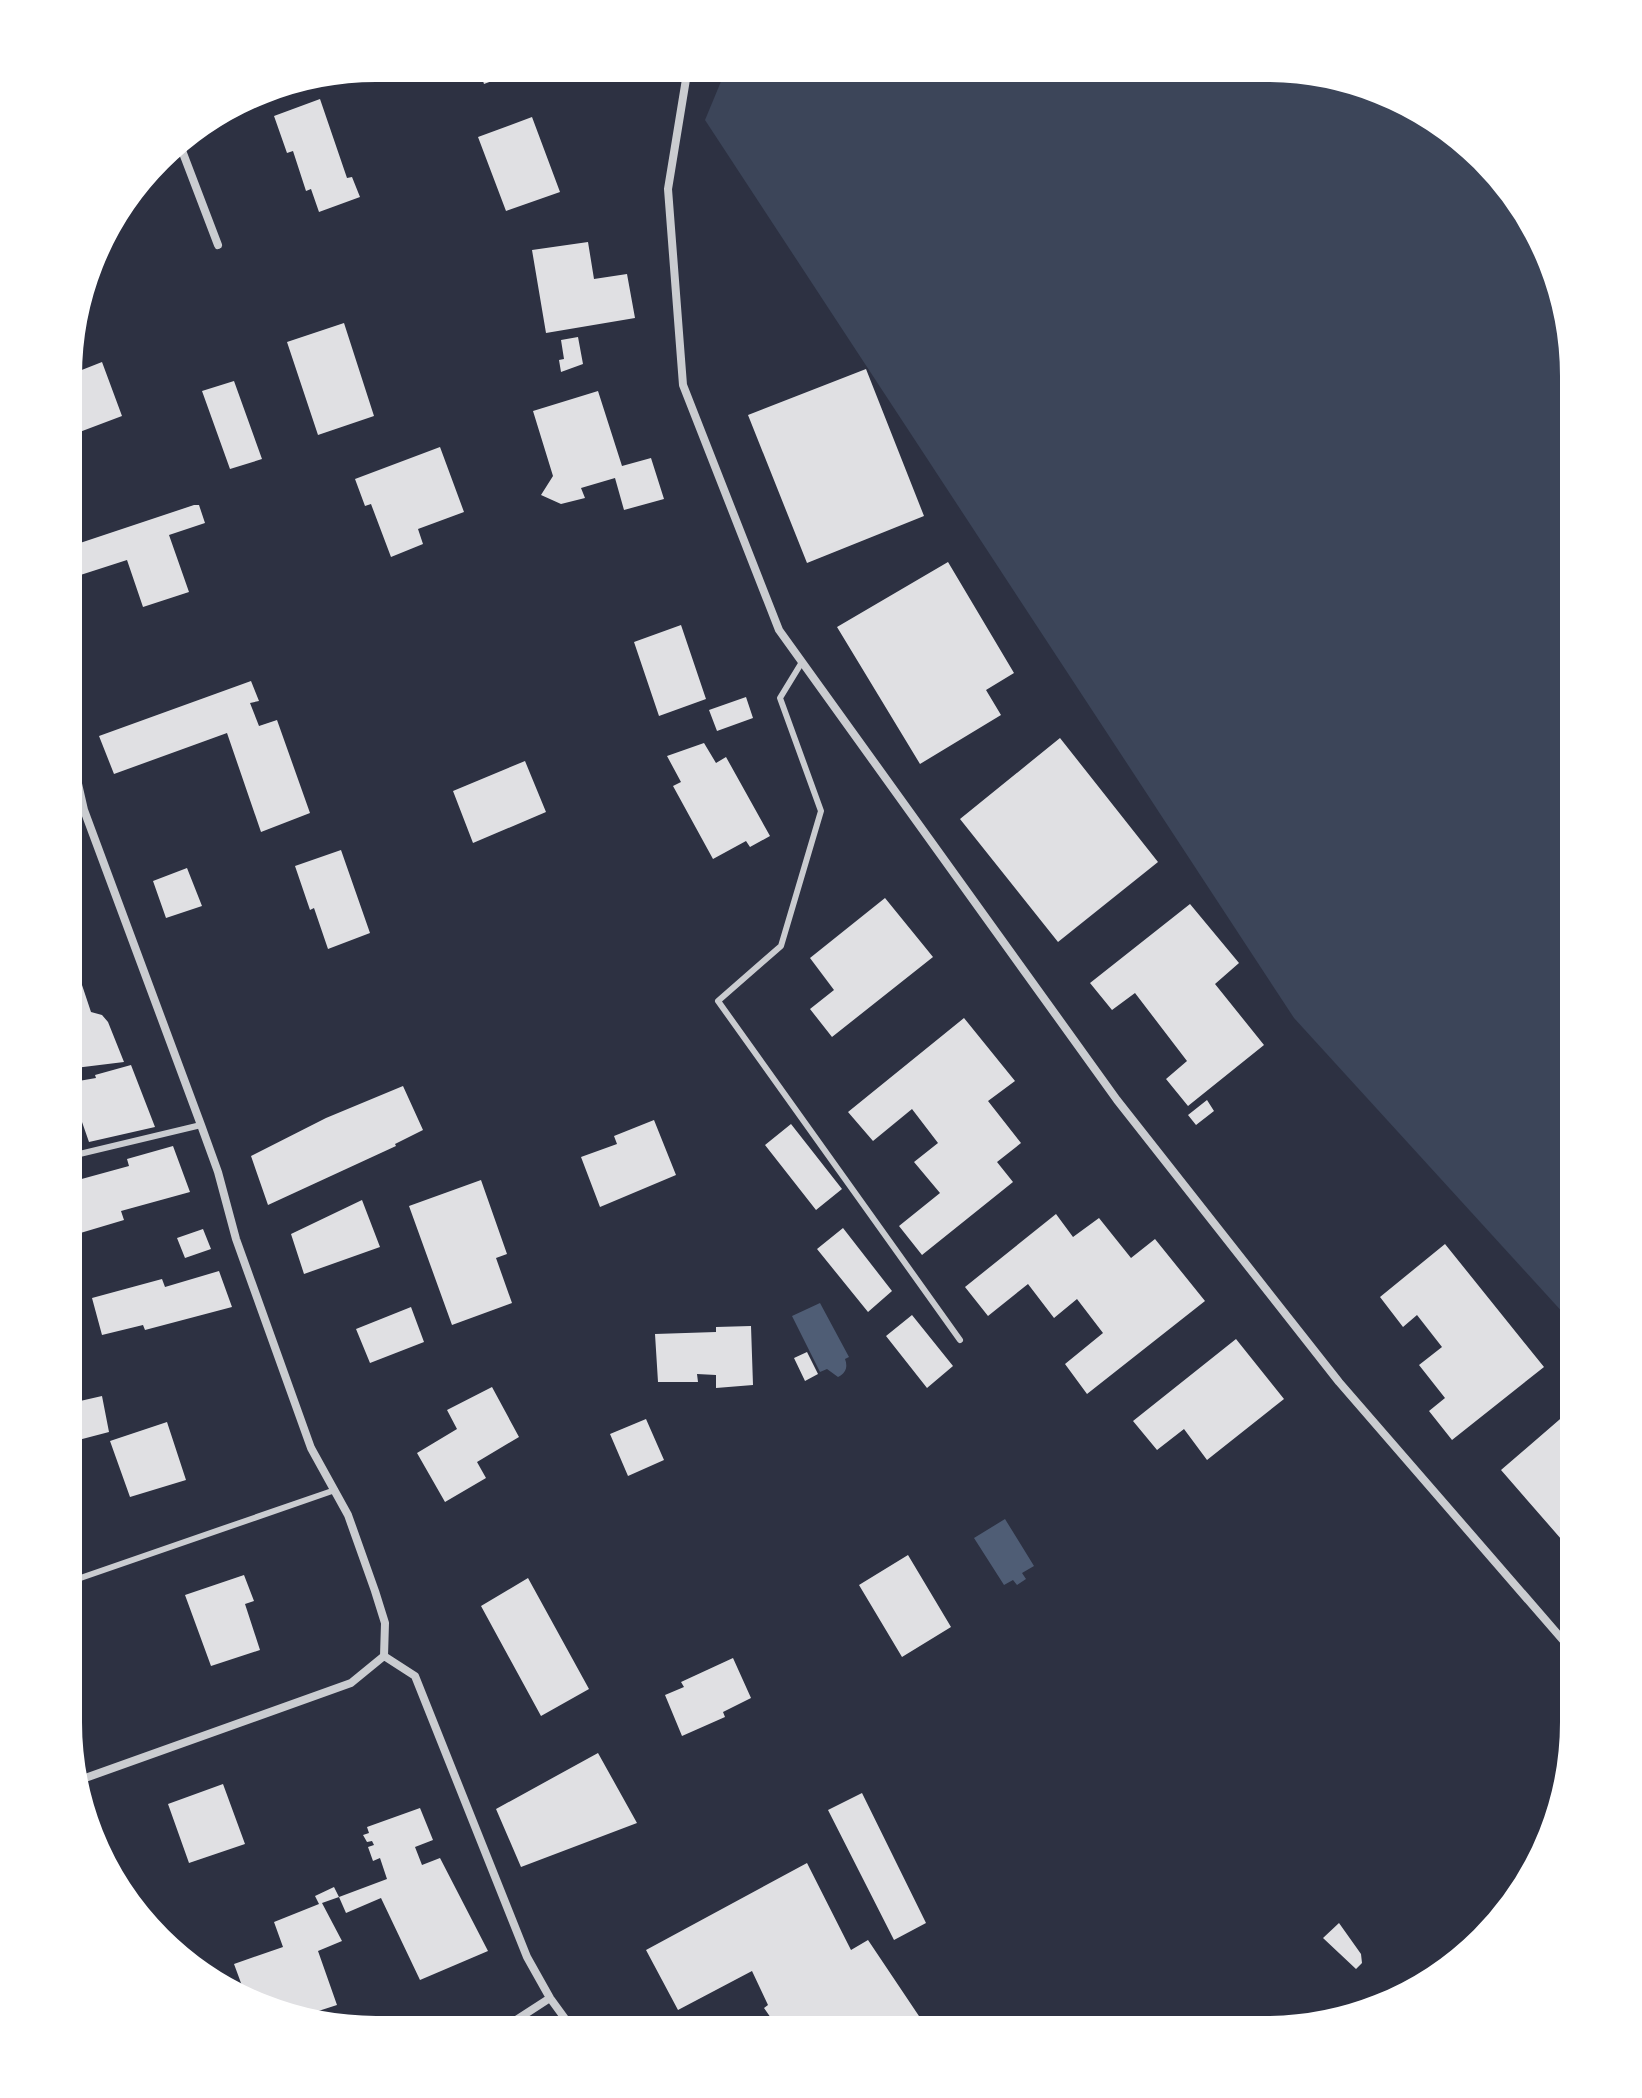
<svg xmlns="http://www.w3.org/2000/svg" width="1642" height="2098" font-family="'Asap Condensed',sans-serif">
<style>
.green{fill:#3c4559}
.water{fill:#4f5d75}
.building{fill:#e0e0e3}
.lines{fill:none;stroke-linecap:round;stroke-linejoin:round}
.service{stroke:#caccd0;stroke-width:6}
.minor{stroke:#caccd0;stroke-width:8}
.rim{fill:none;stroke:#fff;stroke-width:4}
</style>
<rect width="100%" height="100%" fill="#2d3142"/>
<path class="green" d="M727,67L1307,69L1438,119L1535,222L1566,297L1576,376V1327L1294,1018L705,120Z"/>
<path class="water" d="M820,1303L849,1357L845,1359C848,1367 846,1373 838,1377L827,1369L820,1372L792,1316Z
M1005,1519L1034,1566L1022,1573L1026,1579L1017,1585L1013,1580L1004,1585L974,1538Z"/>
<path class="building" d="M478,66H529V67L484,84Z
M320,99L347,178L352,177L360,197L319,212L311,189L306,191L293,151L287,153L274,116Z
M532,117L560,192L506,211L478,137Z
M588,242L594,279L627,274L635,318L546,333L532,250Z
M344,323L374,416L318,435L287,342Z
M578,337L583,364L561,372L559,360L564,359L561,340Z
M102,362L122,416L69,436V375Z
M866,369L924,516L807,563L748,415Z
M234,381L262,459L230,469L202,391Z
M598,391L622,466L651,458L664,499L624,510L615,478L581,488L585,498L561,504L541,495L553,476L533,411Z
M440,447L464,512L418,529L423,544L391,557L371,504L365,506L355,479Z
M194,505H199L205,523L169,535L189,592L143,607L127,560L68,579V547Z
M948,562L1014,673L986,690L1001,715L920,764L837,627Z
M681,625L706,699L659,716L634,642Z
M251,681L259,701L250,703L259,726L277,720L310,813L261,832L227,733L114,774L99,736Z
M746,697L753,718L717,731L709,710Z
M1060,738L1158,862L1058,942L960,819Z
M704,743L716,763L726,757L770,836L750,847L746,841L713,859L673,786L681,782L667,756Z
M525,761L546,812L473,843L453,791Z
M341,850L370,933L328,949L314,908L310,910L295,866Z
M187,868L202,906L166,918L153,881Z
M885,898L933,957L832,1037L810,1009L834,990L810,958Z
M1190,904L1239,963L1215,984L1264,1045L1188,1106L1166,1079L1187,1061L1135,993L1112,1010L1090,983Z
M68,943L91,1012L102,1015L108,1022L124,1062L67,1069Z
M964,1018L1015,1081L988,1101L1021,1143L997,1162L1013,1182L922,1255L899,1226L940,1193L914,1162L938,1143L912,1109L873,1141L848,1112Z
M131,1065L155,1127L89,1142L75,1102L67,1104V1083L96,1078L95,1075Z
M403,1086L423,1130L395,1144L396,1146L268,1205L251,1156L326,1118Z
M1207,1100L1214,1111L1196,1125L1188,1115Z
M654,1120L676,1175L600,1207L581,1157L617,1144L614,1136Z
M791,1124L842,1189L816,1210L765,1145Z
M173,1146L190,1192L121,1211L124,1220L67,1237V1183L129,1166L127,1159Z
M481,1180L507,1254L496,1258L512,1303L452,1325L409,1206Z
M362,1200L380,1247L304,1274L291,1234Z
M1056,1214L1073,1237L1099,1218L1131,1258L1155,1239L1205,1301L1087,1394L1065,1364L1103,1333L1077,1299L1054,1318L1028,1284L988,1316L965,1287Z
M843,1228L892,1291L868,1312L817,1249Z
M203,1229L211,1249L185,1258L177,1238Z
M1445,1244L1544,1367L1452,1440L1429,1411L1445,1398L1419,1365L1442,1347L1417,1315L1403,1327L1380,1297Z
M219,1271L232,1307L145,1330L143,1325L102,1335L92,1298L162,1279L165,1287Z
M411,1307L424,1342L370,1363L356,1329Z
M912,1315L953,1366L927,1388L886,1336Z
M751,1326L753,1385L716,1388V1375L697,1374L698,1382H658L655,1334L716,1332V1327Z
M1236,1339L1284,1399L1207,1460L1184,1429L1157,1450L1133,1421Z
M807,1352L818,1374L805,1381L794,1358Z
M492,1387L519,1437L477,1462L486,1478L445,1502L417,1453L457,1429L447,1410Z
M102,1396L109,1432L67,1443V1404Z
M1574,1407L1576,1409L1575,1555L1501,1470Z
M646,1419L664,1460L628,1476L610,1434Z
M167,1422L186,1480L130,1497L110,1441Z
M908,1555L951,1627L902,1657L859,1585Z
M244,1575L254,1601L245,1604L260,1650L211,1666L185,1595Z
M528,1578L589,1689L541,1716L481,1606Z
M733,1658L751,1698L723,1712L725,1717L682,1736L665,1695L684,1687L681,1682Z
M598,1753L637,1823L521,1867L496,1809Z
M223,1784L245,1844L189,1863L168,1804Z
M862,1793L926,1923L894,1940L828,1810Z
M420,1808L433,1840L415,1847L422,1865L440,1858L488,1951L420,1980L381,1898L346,1913L339,1897L387,1879L380,1858L373,1861L368,1847L374,1845L372,1841L367,1842L363,1835L369,1833L367,1827Z
M807,1863L851,1950L868,1940L929,2031H780L764,2008L768,2005L752,1971L678,2010L646,1950Z
M334,1887L339,1897L322,1903L342,1941L318,1951L337,2005L306,2015L304,2009L281,2016L248,2002L234,1964L283,1947L274,1922L319,1904L315,1896Z
M1339,1923L1361,1954L1362,1963L1356,1969L1323,1938Z"/>
<g class="lines">
<path class="service" d="M802,662L780,698L821,811L781,946L718,1001L960,1340
M68,827L84,810
M67,1157L201,1125
M66,1583L335,1490"/>
<path class="minor" d="M688,67L668,189L683,385L779,630L1117,1100L1339,1382L1575,1654
M178,140L218,245
M68,740L84,810L201,1125L218,1172L236,1239L311,1448L348,1515L375,1591L385,1623L384,1656
M384,1656L415,1676L527,1957L550,1998L574,2031
M74,1782L351,1683L384,1656
M499,2031L550,1998"/>
</g>
<path d="M0 0H1642V2098H0ZM376 80H1266A296 296 0 0 1 1562 376V1722A296 296 0 0 1 1266 2018H376A296 296 0 0 1 80 1722V376A296 296 0 0 1 376 80Z" fill="#fff" fill-rule="evenodd"/>
<path class="rim" d="M376 80H1266A296 296 0 0 1 1562 376V1722A296 296 0 0 1 1266 2018H376A296 296 0 0 1 80 1722V376A296 296 0 0 1 376 80Z"/>
</svg>
